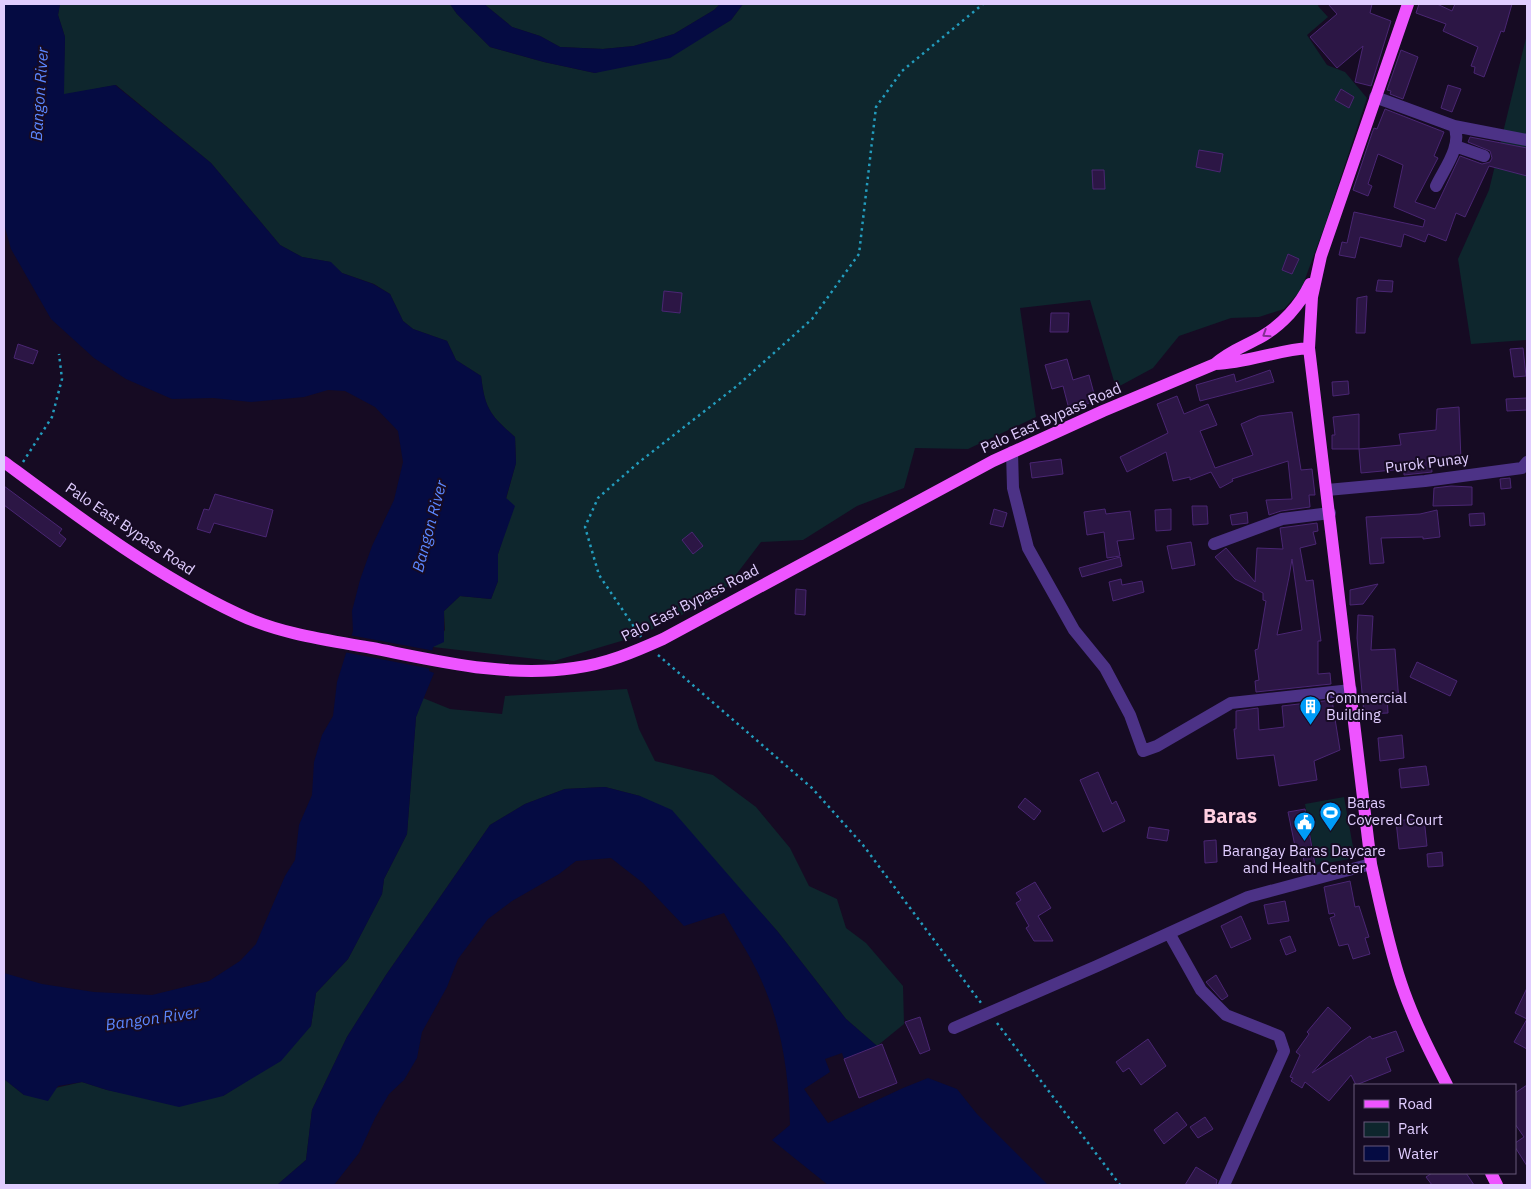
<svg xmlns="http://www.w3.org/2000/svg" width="1531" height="1189" font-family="'IBM Plex Sans',sans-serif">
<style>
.green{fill:#0e262d}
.water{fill:#050b42}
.pier{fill:#160b23}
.building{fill:#2c1645;stroke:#4a2673;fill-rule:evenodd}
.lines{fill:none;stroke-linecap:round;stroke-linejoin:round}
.path{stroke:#239cbd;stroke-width:2.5;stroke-dasharray:2.5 4;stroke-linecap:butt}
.minor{stroke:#4c3286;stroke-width:12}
.major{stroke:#ee54ff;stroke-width:12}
.oneway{stroke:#823091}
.labels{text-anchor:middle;stroke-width:4;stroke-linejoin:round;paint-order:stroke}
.street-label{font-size:15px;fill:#e0cdff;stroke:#160b23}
.poi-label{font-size:15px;fill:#e0cdff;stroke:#160b23;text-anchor:start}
.water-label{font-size:16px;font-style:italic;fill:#5b87ff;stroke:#160b23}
.district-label{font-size:20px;font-weight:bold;fill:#ffcfe1;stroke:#160b23}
</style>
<rect width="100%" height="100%" fill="#160b23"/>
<path class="green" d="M60,4H450L457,14L490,47L544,62L595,73L702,37L731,20L743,4H1319L1318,6L1328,17L1307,35L1327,65L1345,72L1367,98L1325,225L1301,290L1284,309L1259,317L1231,318L1179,336L1153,368L1116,388L1090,300L1020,308L1036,417L968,449L915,448L904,488L857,506L803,540L761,542L719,597L638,636L554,661L433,647L445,630L444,611L460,596L491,599L498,581V554L503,538L506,499L516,463L515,437C490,415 485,409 481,376L456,360L447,341L413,329L403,321L390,294L374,284L342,273L330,262L302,257L280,245L211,163L116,85L63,95L65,37L58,15Z
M484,4H720L714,10L674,34L634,46L603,49L560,47L540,36L512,27Z
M1527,34V340L1471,344L1458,259L1489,190Z
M627,689L639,729L655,761L713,775L756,807L790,848L809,886L837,899L846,928L866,943L903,986L904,1024L877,1046L846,1019L778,932L736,885L640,796L605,787L565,789L525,804L490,825L386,975L347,1037L312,1110L306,1160L277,1185H4V1079L24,1095L82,1082L107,1090L133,1095L223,1096L248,1080L311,1026L316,993L348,959L382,894L384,879L407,834L416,717L423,698L450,709L502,714L505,696Z
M1344,797L1355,858L1316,865L1305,804Z"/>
<path class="water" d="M4,4H60L58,15L65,37L64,94L115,85L211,163L280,245L302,257L331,262L342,273L373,284L390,294L403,321L413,329L447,341L456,360L481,376C485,409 490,415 515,437L516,463L506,498L515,506L498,554V581L491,599L460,596L444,611V642L433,647L429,671L434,673L416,717L407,834L384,879L382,894L356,944L348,959L316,993L311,1026L281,1061L223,1096L179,1107L107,1090L82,1082L58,1086L48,1101L24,1095L4,1079V973L42,984L94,992L152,995L209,981L240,961L256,944L285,876L295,860L299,825L312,795L314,762L322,735L333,716L337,682L353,631L352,611L360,580L372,546L394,500L403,462L398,431L375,407L345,391L328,390L304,397L251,402L213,398L172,399L126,379L94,358L51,319L11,249L4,224Z
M450,4H484L512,27L540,36L560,47L603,49L634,46L674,34L714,10L720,4H743L731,20L670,58L595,73L544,62L490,47L457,14Z
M605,787L640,796L672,810L778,932L846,1019L877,1046L844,1059L842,1053L825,1059L830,1072L804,1089L828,1123L903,1088L928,1078L957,1089L977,1114L1048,1185H828L772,1140L790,1125C789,1072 781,1021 758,973C748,952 735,933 724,913L684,926L643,883L611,858L576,861L559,874L512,901L488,919L458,959L447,987L422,1032L417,1058L404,1080L389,1094L375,1118L359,1153L334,1185H277L306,1160L312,1110L347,1037L386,975L490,825L525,804L565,789Z"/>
<path class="pier" d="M349,635L435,651L432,669L344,652Z"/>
<path class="building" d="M1328,4H1372L1370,13L1391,21L1371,86L1355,82L1363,46L1337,68L1310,37L1337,14Z
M1419,4H1437L1452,11L1455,4H1512L1504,32L1501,31L1484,77L1474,73L1475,67L1471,66L1478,47L1443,31L1446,24L1416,13Z
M1401,50L1418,57L1403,99L1390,94L1391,91L1387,90Z
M1448,85L1461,89L1452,112L1441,108Z
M1341,89L1354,97L1349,108L1335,100Z
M1385,109L1444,132L1434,156L1438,158L1415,202L1435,209L1460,156L1482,164L1490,162L1492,158L1490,151L1468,142L1470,137L1527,148V176L1489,166L1465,217L1456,213L1446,241L1428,234L1425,242L1404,234L1401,247L1360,237L1355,258L1339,255L1342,242L1347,243L1354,212L1423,227L1425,220L1394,207L1403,165L1378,154L1368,184L1372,186L1368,196L1353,190L1372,133L1374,128L1377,129Z
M1199,150L1223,154L1220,172L1196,167Z
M1092,170H1104L1105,189H1093Z
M1288,254L1299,259L1292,274L1282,270Z
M1378,280L1393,281L1392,292L1376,291Z
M664,291L682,293L680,313L662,311Z
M1367,296L1365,333H1356L1357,298Z
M1051,313H1069L1068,332H1050Z
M18,344L38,351L33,364L14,358Z
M1523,348L1526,376L1514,377L1510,349Z
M1067,359L1073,380L1089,375L1096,401L1069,409L1063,386L1052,389L1045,365Z
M1270,370L1274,382L1200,401L1196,385L1234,374L1236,382Z
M1348,381L1349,394L1333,396L1332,382Z
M1177,396L1184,414L1208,404L1217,425L1200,431L1215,468L1253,455L1241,424L1259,416L1292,412L1301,470L1312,469L1315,495H1309L1310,507L1281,511L1269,515L1266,500L1292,499L1288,461L1232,479L1233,481L1220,488L1211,472L1190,480V477L1173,481L1166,452L1127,472L1120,457L1168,433L1157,404Z
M1527,398V410L1507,411L1506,399Z
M1459,407L1461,461L1431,464L1432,472L1404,475V469L1361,473L1359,449H1332V435H1335L1333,417L1359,414V449L1401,445L1399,434L1436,430L1437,409Z
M1061,459L1063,474L1032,478L1030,463Z
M1510,478L1511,488L1501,489L1500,479Z
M4,486L62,529L59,533L66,539L60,547L4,505Z
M1451,486L1472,487V505L1433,506L1434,488Z
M215,494L273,510L266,537L214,523L210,533L197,529L204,509L209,510Z
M1192,506H1207L1208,524L1193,525Z
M994,509L1007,513L1003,527L990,524Z
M1105,509L1106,514L1130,511L1134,539L1117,541L1120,556L1107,558L1104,532L1087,535L1084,512Z
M1171,509V530L1156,531L1155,510Z
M1437,510L1440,537L1423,539V537L1381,538L1384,563L1370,564L1366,517L1420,514Z
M1247,512L1248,523L1232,525L1230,515Z
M1484,513L1485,525L1470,526L1469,514Z
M1317,523L1318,531L1313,532L1316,544L1300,548L1306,581L1313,580L1321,641H1318V674L1330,673L1331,684L1256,692L1255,681L1259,680L1255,650L1258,649L1266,601L1263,600V593L1235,579L1215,557L1226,548L1255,582L1257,548L1283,549L1280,528ZM1292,559L1302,630L1277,635L1289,577Z
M692,532L703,546L693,554L682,540Z
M1191,542L1195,565L1172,569L1167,546Z
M1120,557L1122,566L1082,577L1079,568Z
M1121,579L1122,585L1142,581L1144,592L1113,601L1109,582Z
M1378,584L1363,604L1350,605V590Z
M796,589L806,590L805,615L795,614Z
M1358,615L1373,616L1371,650L1395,649L1399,702L1387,694L1388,713L1364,714L1357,638Z
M1417,662L1457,681L1450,696L1410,677Z
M1332,700L1340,750L1314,761L1317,780L1279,786L1274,755L1237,759L1234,729H1236V711L1258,708L1259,730L1284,727L1282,706Z
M1402,735L1404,758L1380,761L1378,738Z
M1426,766L1429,785L1401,788L1399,769Z
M1098,772L1112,804L1116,801L1125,821L1103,832L1080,780Z
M1025,798L1041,811L1034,820L1018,807Z
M1305,809L1316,870L1306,873L1302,850L1296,851L1288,812Z
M1424,818L1427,846L1399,849L1396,821Z
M1149,827L1169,830L1167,841L1147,838Z
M1216,840L1217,862L1205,863L1204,841Z
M1442,852L1443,866L1428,867L1427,854Z
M1350,881L1355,907L1359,906L1369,937L1365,938L1370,954L1353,959L1348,944L1339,946L1330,918L1335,916L1334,913L1329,914L1324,887Z
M1035,882L1051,908L1038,916L1053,941H1034L1026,928L1029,926L1016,903L1021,900L1016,893Z
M1285,901L1289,921L1268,924L1264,905Z
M1241,916L1251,939L1231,948L1221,926Z
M1290,936L1296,951L1286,955L1280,940Z
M1216,975L1228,996L1222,1000L1206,982Z
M1527,988V1019L1515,1013Z
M1328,1007L1351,1028L1312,1073L1370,1036L1372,1039L1396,1031L1404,1051L1386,1058L1391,1071L1356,1085L1351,1075L1329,1101L1305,1082L1302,1088L1291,1081L1293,1078L1290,1077L1300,1055L1296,1052L1309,1034L1307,1032Z
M920,1017L930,1050L920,1054L905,1022Z
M1527,1019V1049L1514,1042Z
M1148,1039L1166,1066L1141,1085L1129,1068L1123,1072L1116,1062Z
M882,1044L897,1083L859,1098L844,1059Z
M1527,1085V1166L1515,1147V1143L1524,1137L1515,1124V1093Z
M1177,1112L1187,1125L1164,1144L1154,1130Z
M1205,1117L1213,1129L1198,1138L1190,1127Z
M1196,1167L1217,1180L1216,1185H1185Z
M1432,1173H1466L1474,1185H1432L1426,1177Z"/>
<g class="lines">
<path class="path" d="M23,462L52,417L62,379L59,354
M641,637L599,575L585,527L598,498L638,463L738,385L812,319L859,254L876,107L902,71L983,4
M658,655L812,788L863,845L981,1003
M997,1023L1120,1185"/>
<path class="minor" d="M1375,97L1454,126L1527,140
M1455,146L1484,156
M1436,186C1444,169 1463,145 1454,126
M1012,452L1013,488L1028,548L1074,630L1105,668L1130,715L1143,751L1157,746L1231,703L1351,690
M1327,490L1425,481L1522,468L1527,462
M1214,544L1282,519L1330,513
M1169,933L1201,990L1226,1015L1279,1036L1284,1051L1224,1185
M954,1028L1097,966L1248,897L1371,864"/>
<path class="major" d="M1408,4L1321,256L1312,297L1309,348L1371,864C1380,904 1388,944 1401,983C1413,1019 1430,1052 1447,1085
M1215,364C1229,351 1245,346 1261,337C1282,325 1300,305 1310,284
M4,462C77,516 155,575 238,614C280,634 327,640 372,648C438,661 507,678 574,668C606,664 634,652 663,639L993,461L1103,411L1215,364C1247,363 1277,350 1309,348
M1491,1173L1497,1185"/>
</g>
<defs><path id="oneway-chevron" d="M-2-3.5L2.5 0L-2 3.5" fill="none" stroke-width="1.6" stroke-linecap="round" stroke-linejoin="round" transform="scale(1.25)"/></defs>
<use class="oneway" href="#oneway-chevron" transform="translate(1266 334) rotate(147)"/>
<defs>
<symbol id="building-pin" viewBox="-11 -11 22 30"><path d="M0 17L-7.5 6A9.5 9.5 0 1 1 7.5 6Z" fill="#009cf8" stroke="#160b23"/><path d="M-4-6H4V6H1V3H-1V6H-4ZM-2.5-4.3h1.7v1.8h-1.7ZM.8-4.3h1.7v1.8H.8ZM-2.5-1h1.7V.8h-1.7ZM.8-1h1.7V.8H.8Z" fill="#fff"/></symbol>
<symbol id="stadium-pin" viewBox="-11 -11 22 30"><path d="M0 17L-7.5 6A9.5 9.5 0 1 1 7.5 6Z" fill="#009cf8" stroke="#160b23"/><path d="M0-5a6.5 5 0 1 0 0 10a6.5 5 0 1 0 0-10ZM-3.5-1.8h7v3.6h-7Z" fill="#fff"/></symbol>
<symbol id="civic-pin" viewBox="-11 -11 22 30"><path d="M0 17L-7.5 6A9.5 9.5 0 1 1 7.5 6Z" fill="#009cf8" stroke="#160b23"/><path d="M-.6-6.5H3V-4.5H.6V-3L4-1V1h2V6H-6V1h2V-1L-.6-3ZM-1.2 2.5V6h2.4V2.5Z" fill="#fff"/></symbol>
</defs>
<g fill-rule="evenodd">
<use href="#building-pin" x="1298" y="694" width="25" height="34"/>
<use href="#stadium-pin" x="1318" y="800" width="25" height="34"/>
<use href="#civic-pin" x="1292" y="810" width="25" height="34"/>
</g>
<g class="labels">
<g class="street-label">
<text transform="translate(1051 418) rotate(-24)" y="5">Palo East Bypass Road</text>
<text transform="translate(1427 463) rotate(-7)" y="5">Purok Punay</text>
<text transform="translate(130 529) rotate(34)" y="5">Palo East Bypass Road</text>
<text transform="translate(690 603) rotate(-27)" y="5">Palo East Bypass Road</text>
</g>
<g class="poi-label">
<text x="1326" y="703">Commercial<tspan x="1326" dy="17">Building</tspan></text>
<text x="1347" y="808">Baras<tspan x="1347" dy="17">Covered Court</tspan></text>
<text x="1304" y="856" text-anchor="middle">Barangay Baras Daycare<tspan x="1304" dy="17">and Health Center</tspan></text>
</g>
<g class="water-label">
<text transform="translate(39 94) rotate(-86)" y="6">Bangon River</text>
<text transform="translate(429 526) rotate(-75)" y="6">Bangon River</text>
<text transform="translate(152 1018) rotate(-8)" y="6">Bangon River</text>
</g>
<g class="district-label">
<text x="1230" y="823">Baras</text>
</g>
</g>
<rect width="1531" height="1189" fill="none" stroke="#e0cdff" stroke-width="10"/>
<rect x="1354" y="1084" width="162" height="90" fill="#160b23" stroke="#67597b"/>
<rect x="1364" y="1100" width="25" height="8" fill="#ee54ff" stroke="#67597b"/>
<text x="1398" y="1109" font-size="15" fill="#e0cdff">Road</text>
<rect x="1364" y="1122" width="25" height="15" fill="#0e262d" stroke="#67597b"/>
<text x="1398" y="1134" font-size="15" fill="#e0cdff">Park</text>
<rect x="1364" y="1146" width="25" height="15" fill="#050b42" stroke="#67597b"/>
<text x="1398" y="1159" font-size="15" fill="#e0cdff">Water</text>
</svg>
